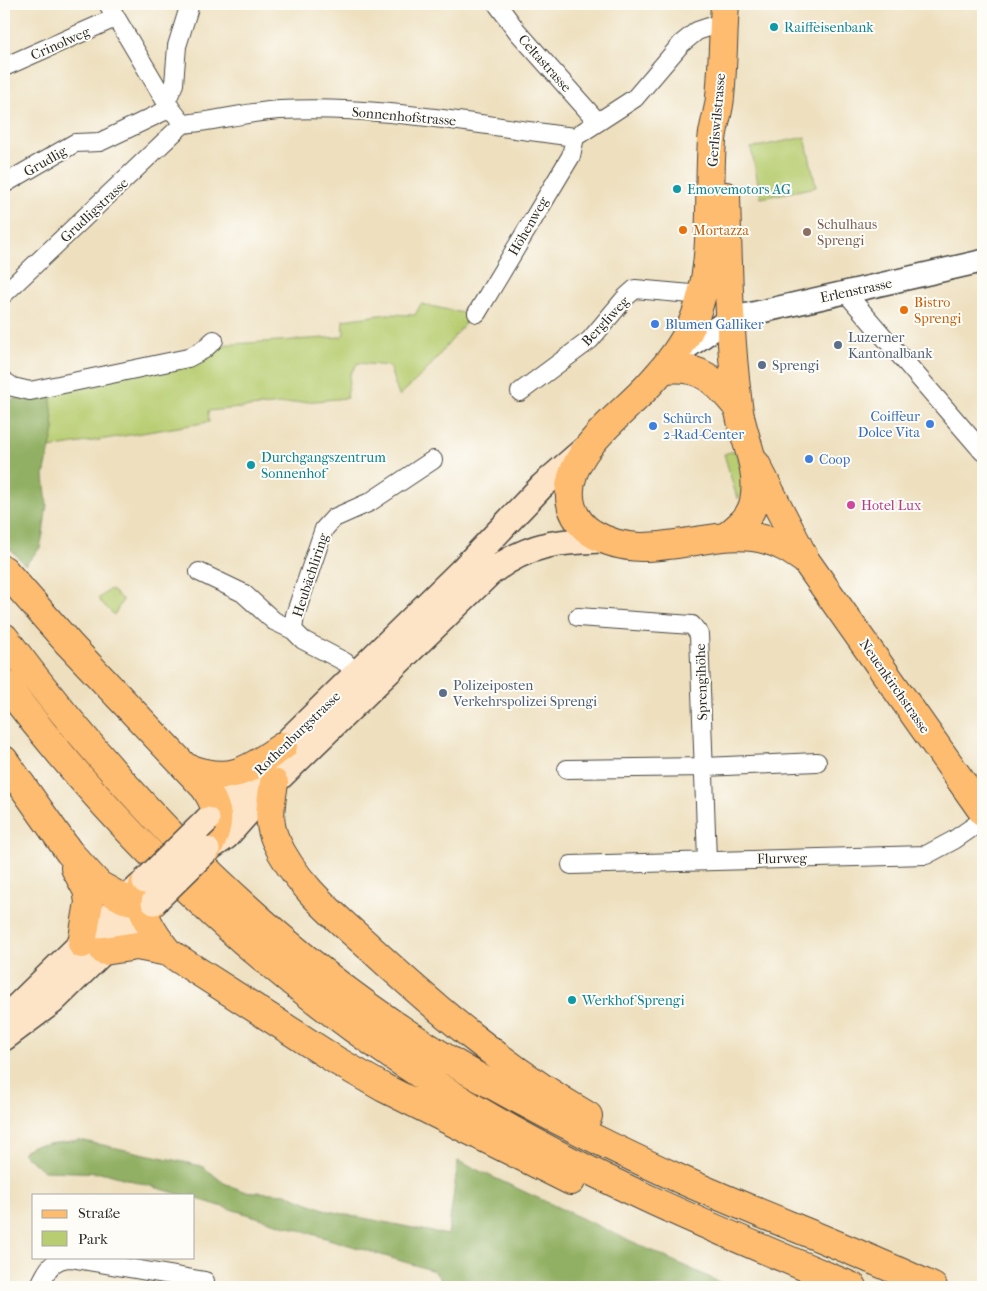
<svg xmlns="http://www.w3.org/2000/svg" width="987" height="1291" font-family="'IM FELL French Canon',serif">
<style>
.green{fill:#b8cd71;stroke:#727c4e}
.forest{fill:#92b063;stroke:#5e6e47}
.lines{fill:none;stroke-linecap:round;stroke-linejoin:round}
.minor-casing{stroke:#484641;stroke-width:20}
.tertiary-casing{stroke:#484641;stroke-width:25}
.secondary-casing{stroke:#484641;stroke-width:28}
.primary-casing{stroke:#484641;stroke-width:30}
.motorway-casing{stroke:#484641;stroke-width:30}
.minor{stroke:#fff;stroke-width:18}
.tertiary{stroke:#fff;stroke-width:22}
.secondary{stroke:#fee4c6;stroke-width:25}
.primary{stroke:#fdbc70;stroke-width:28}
.motorway{stroke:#fdbc70;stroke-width:28}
.secondary-bridge-casing{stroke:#484641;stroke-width:28;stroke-linecap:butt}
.secondary-bridge{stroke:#fee4c6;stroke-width:25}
.culture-dot{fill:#0f9aa8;stroke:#fdfcf7;stroke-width:2}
.food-dot{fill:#e8710a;stroke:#fdfcf7;stroke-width:2}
.education-dot{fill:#8d6e63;stroke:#fdfcf7;stroke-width:2}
.shop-dot{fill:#3f7fe0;stroke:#fdfcf7;stroke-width:2}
.service-dot{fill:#5c6f8a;stroke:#fdfcf7;stroke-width:2}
.hotel-dot{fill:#d1479c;stroke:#fdfcf7;stroke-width:2}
.labels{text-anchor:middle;stroke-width:4;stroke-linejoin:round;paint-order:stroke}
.culture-label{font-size:14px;fill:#0d838f;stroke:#fdfcf7;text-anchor:start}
.street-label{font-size:14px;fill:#2b2b2b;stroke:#fdfcf7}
.education-label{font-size:14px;fill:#785e54;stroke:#fdfcf7;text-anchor:start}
.food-label{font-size:14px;fill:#c56008;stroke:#fdfcf7;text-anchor:start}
.shop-label{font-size:14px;fill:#366cbe;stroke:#fdfcf7;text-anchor:start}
.service-label{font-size:14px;fill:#4e5e75;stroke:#fdfcf7;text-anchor:start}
.hotel-label{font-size:14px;fill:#b23c85;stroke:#fdfcf7;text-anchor:start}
</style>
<rect width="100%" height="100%" fill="#fdfcf7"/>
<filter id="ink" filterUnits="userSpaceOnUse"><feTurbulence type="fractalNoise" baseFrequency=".02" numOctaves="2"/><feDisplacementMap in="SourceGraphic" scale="10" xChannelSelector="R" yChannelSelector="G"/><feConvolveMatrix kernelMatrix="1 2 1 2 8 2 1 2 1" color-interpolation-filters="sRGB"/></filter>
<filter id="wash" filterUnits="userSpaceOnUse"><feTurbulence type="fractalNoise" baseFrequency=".0096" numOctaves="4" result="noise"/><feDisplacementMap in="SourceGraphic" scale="20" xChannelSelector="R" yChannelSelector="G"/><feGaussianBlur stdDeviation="1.12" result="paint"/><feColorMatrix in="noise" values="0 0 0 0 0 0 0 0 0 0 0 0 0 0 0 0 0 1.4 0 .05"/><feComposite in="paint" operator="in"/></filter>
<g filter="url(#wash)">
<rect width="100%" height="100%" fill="#eee0bf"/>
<path class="green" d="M805,137L816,187L761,198L751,148Z
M421,304L472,315L427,370L399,396L389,366L358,363L350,374L347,398L208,411L209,422L50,448L54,429L50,392L217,345L340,337L344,334L343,320L387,314L415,315Z
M734,451L738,457L745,486L739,498H737L724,454Z
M110,589L123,600L114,615L98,599Z"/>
<path class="forest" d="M50,392L54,429L44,476L47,504L43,534L40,548L25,565L4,542V401Z
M79,1140L202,1166L224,1183L243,1191L286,1194L329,1211L448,1235L458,1161L730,1287H446L434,1271L194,1198V1195H182L105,1173L44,1171L22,1153L31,1146Z"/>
</g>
<g filter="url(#ink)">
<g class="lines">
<defs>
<path id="minor" d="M108,4L166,102L183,124C215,121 248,112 280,110C380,105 477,125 575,137L635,98L681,44L697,31L724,22
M497,4L517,31L597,121
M4,67L115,18
M166,102L174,84L177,46L190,4
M4,184L75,143L100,142L171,108
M846,293L983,452
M4,294L183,124
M477,313L571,156L575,137
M4,381L13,387L30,391L188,358L203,350L214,340
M520,392L590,340L626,297L635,289L702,295
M199,572L243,593L274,621L293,630L303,640L345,662L364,680
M578,617L692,625L699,634L707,860
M293,630L295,615L324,529L334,518L370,502L433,460
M567,769L705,767L817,762
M571,865L926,855L954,840L983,820
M39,1287C46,1272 51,1259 70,1258L205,1281"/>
<path id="tertiary" d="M675,356L729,319L983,261"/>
<path id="secondary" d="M207,820L461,571L542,486L587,447
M207,850L226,837L274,783L490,573C529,543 559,541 606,540
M4,1019L140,886
M4,1038L52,1002L154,902"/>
<path id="primary" d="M725,4C723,35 723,66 720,97C719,112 713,126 712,141C707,204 718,279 686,336C676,355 662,371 647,387C618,418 557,460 572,508C576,519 582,527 592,533C647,568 711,524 767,540C782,544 793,552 806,561
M726,196C728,266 729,335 738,405C742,438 761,467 754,501C751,517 739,526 727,536
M662,370C700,363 716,381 738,408
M756,464L806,561L983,812"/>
<path id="motorway" d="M4,570L69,644L205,788C221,813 221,824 207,850
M4,637C130,805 282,963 466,1070C535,1110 609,1147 682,1180C765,1217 851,1248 933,1287
M4,683C133,854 289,998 474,1108C595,1180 724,1233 853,1287
M4,760L69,852L99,885L124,899L140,903L154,902
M188,768C231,784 248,770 283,746
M274,783C271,802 267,821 275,839C294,883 335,916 369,947C437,1010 508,1070 588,1116
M75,868L87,890L89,902L82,944
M143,885C136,908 154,935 168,952
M104,951L137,946L168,952L337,1061L384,1088L571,1181"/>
</defs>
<use href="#minor" class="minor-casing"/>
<use href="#tertiary" class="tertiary-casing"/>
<use href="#secondary" class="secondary-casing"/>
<use href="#primary" class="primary-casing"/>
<use href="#motorway" class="motorway-casing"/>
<use href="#minor" class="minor"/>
<use href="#tertiary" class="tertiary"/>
<use href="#secondary" class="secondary"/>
<use href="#primary" class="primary"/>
<use href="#motorway" class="motorway"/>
<defs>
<path id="secondary-bridge" d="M145,881L207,820
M154,902L207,850"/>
</defs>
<use href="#secondary-bridge" class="secondary-bridge-casing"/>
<use href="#secondary-bridge" class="secondary-bridge"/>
</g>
</g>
<g class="culture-dot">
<circle cx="774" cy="27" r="5"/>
<circle cx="677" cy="189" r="5"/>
<circle cx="251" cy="465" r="5"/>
<circle cx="572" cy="1000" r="5"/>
</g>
<g class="food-dot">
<circle cx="683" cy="230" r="5"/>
<circle cx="904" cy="310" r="5"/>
</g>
<circle class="education-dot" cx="807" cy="232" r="5"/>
<g class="shop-dot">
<circle cx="655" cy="324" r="5"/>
<circle cx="930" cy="424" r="5"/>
<circle cx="653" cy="426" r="5"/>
<circle cx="809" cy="459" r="5"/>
</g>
<g class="service-dot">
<circle cx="838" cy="345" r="5"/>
<circle cx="762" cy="365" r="5"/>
<circle cx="443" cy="693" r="5"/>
</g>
<circle class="hotel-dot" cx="851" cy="505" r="5"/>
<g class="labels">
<g class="culture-label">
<text x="784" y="32">Raiffeisenbank</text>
<text x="687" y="194">Emovemotors AG</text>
<text x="261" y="462">Durchgangszentrum<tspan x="261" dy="16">Sonnenhof</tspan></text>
<text x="582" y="1005">Werkhof Sprengi</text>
</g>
<g class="street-label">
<text transform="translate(60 43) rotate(-24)" y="5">Crinolweg</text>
<text transform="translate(545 63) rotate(48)" y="5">Celtastrasse</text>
<text transform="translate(404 116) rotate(5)" y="5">Sonnenhofstrasse</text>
<text transform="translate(716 120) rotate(-85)" y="5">Gerliswilstrasse</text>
<text transform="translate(45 161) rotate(-30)" y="5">Grudlig</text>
<text transform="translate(94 210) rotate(-43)" y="5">Grudligstrasse</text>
<text transform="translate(528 226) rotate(-60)" y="5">Höhenweg</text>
<text transform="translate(856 290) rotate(-12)" y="5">Erlenstrasse</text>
<text transform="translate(605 321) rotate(-47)" y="5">Bergliweg</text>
<text transform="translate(310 575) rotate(-72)" y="5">Heubächliring</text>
<text transform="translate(701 682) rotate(-92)" y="5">Sprengihöhe</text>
<text transform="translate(895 686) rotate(55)" y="5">Neuenkirchstrasse</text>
<text transform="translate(297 733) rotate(-44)" y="5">Rothenburgstrasse</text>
<text transform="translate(782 858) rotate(-1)" y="5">Flurweg</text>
</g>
<g class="education-label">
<text x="817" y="229">Schulhaus<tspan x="817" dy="16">Sprengi</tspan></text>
</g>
<g class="food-label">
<text x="693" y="235">Mortazza</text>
<text x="914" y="307">Bistro<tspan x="914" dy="16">Sprengi</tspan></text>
</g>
<g class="shop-label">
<text x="665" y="329">Blumen Galliker</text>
<text x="920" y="421" text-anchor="end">Coiffeur<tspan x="920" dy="16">Dolce Vita</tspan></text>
<text x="663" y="423">Schürch<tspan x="663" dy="16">2-Rad-Center</tspan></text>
<text x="819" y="464">Coop</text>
</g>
<g class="service-label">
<text x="848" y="342">Luzerner<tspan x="848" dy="16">Kantonalbank</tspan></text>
<text x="772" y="370">Sprengi</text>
<text x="453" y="690">Polizeiposten<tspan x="453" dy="16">Verkehrspolizei Sprengi</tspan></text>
</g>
<g class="hotel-label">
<text x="861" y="510">Hotel Lux</text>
</g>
</g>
<rect width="987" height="1291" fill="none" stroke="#fdfcf7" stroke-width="20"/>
<rect x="32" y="1194" width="162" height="65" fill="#fdfcf7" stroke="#a9a8a5"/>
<rect x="42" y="1210" width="25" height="8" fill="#fdbc70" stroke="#a9a8a5"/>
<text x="78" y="1218" font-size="15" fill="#2b2b2b">Straße</text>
<rect x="42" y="1231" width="25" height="15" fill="#b8cd71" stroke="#a9a8a5"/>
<text x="78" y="1244" font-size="15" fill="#2b2b2b">Park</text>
</svg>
